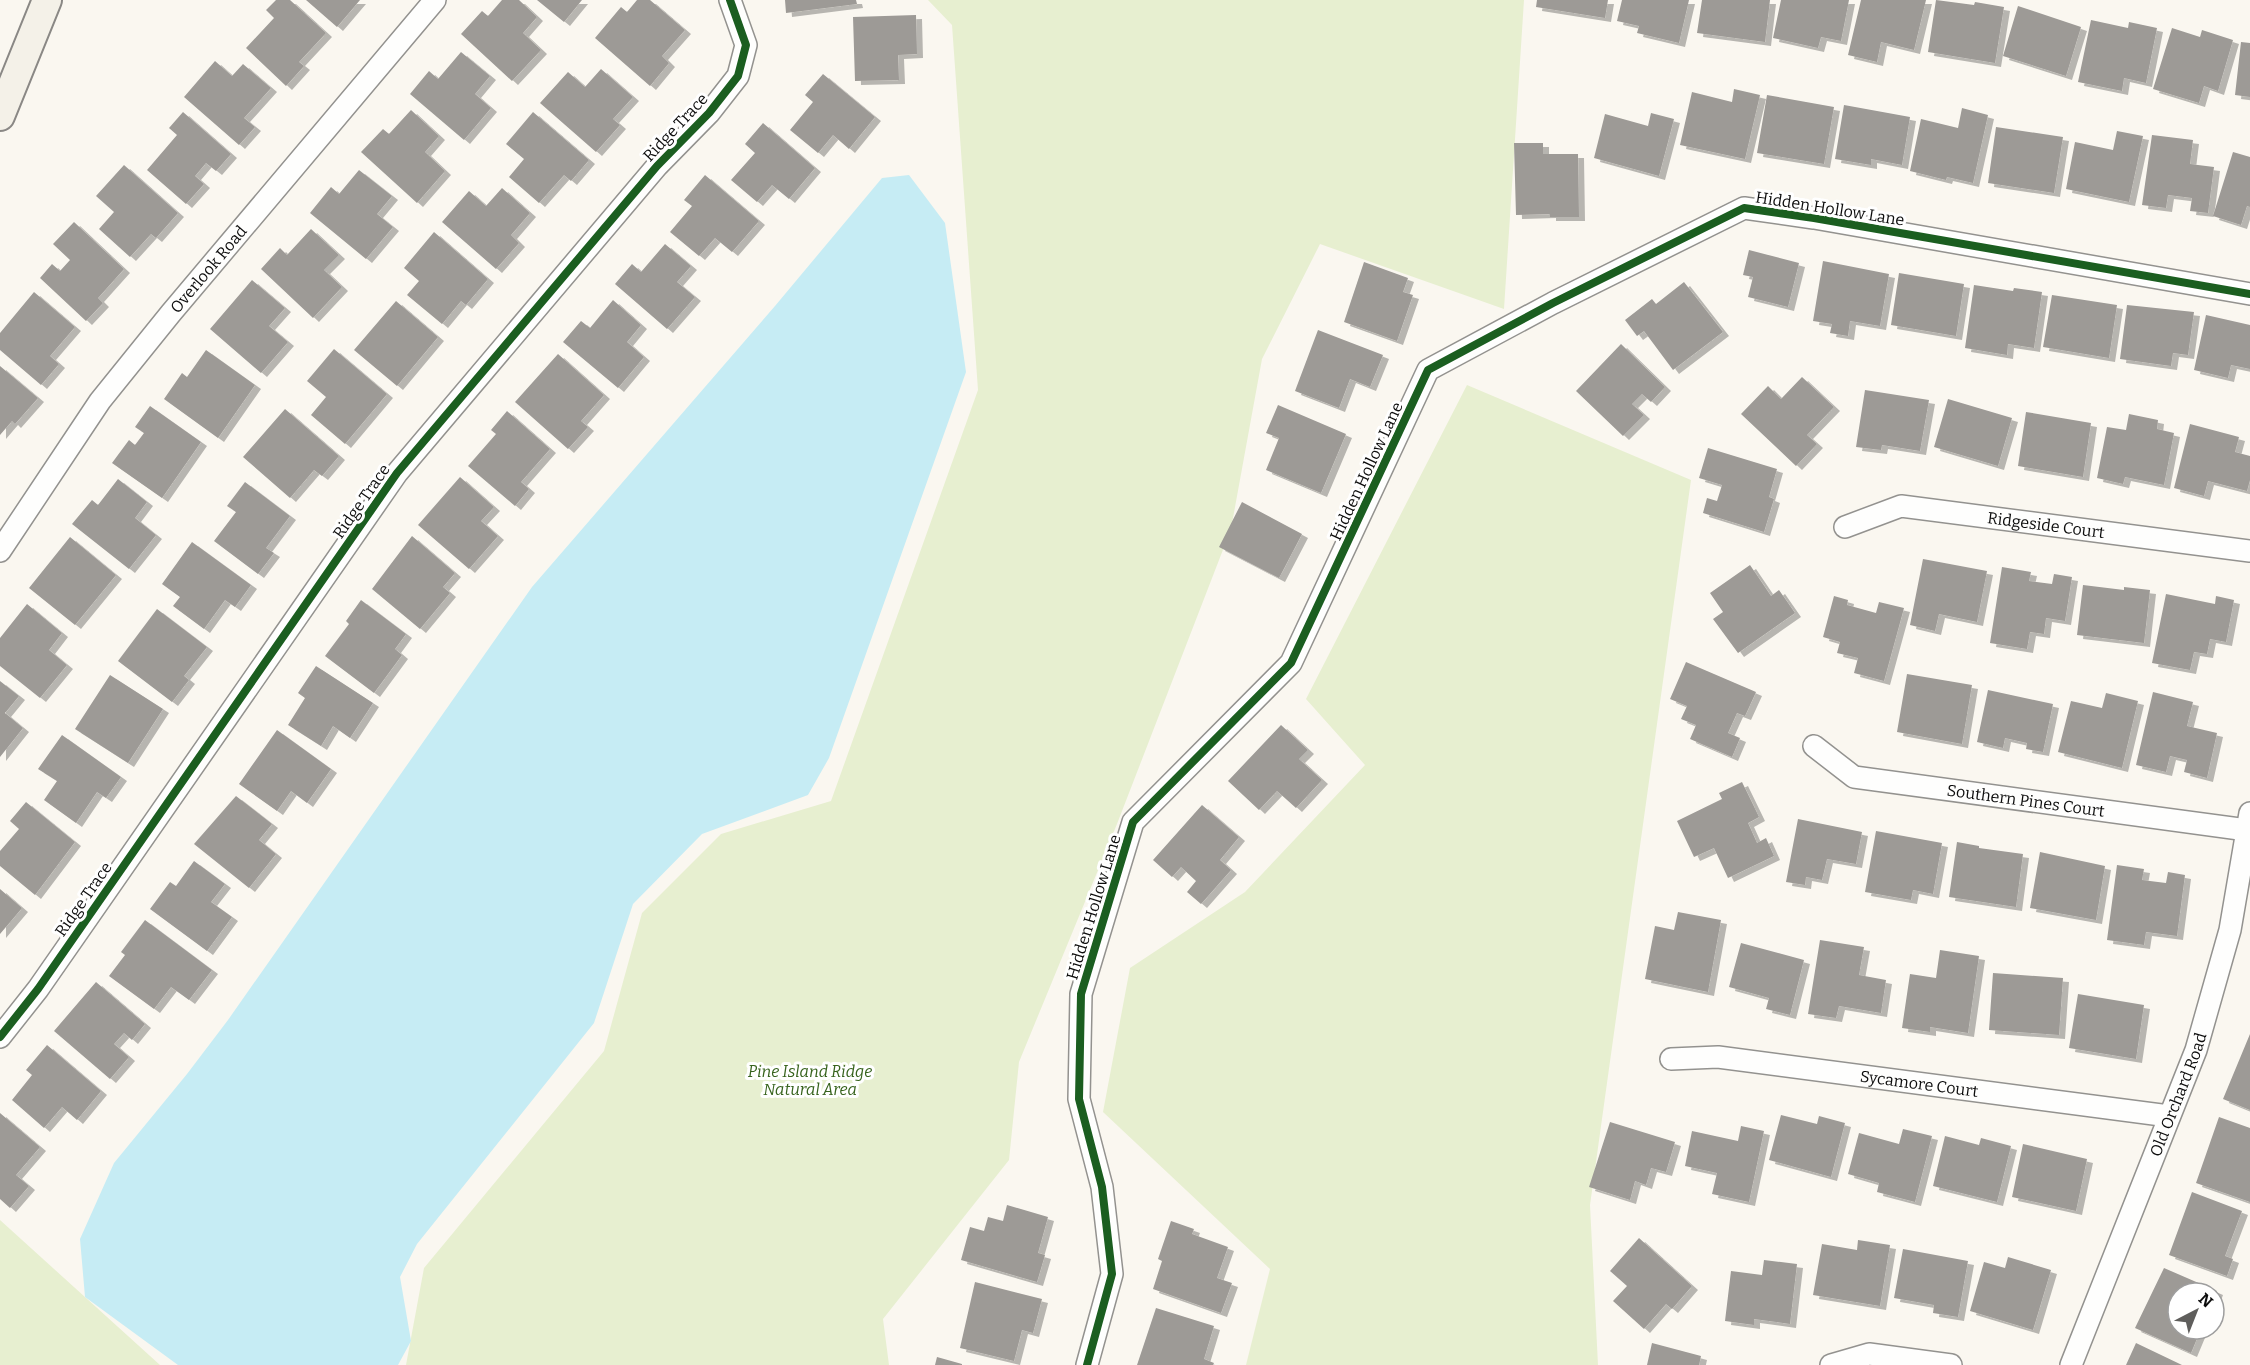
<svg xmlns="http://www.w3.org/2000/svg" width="2250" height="1365" font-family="Bitter,serif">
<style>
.green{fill:#e7efd0}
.water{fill:#c6ecf4}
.building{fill:#9d9a96;filter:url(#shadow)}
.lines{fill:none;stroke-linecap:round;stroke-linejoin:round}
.street-casing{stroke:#93928f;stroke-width:24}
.secondary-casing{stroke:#8a8885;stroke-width:32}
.street{stroke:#fefefd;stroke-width:21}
.secondary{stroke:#f4f1e8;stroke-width:28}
.cycleway-casing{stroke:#fff;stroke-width:11}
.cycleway{stroke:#1b5e20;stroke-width:8}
.labels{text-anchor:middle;stroke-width:6;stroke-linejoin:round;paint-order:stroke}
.street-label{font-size:16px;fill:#0c0c0c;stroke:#fff}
.park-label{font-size:16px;font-style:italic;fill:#37631d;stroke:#fff}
</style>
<defs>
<filter id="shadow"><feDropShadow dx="6" dy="4" stdDeviation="0" flood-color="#0004"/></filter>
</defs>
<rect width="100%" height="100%" fill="#faf7f0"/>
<path class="green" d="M928,0H1524L1504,309L1320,244L1262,359L1231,529L1117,824L1019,1062L1009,1160L883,1319L889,1365H406L424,1268L604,1051L642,913L721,834L831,801L978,390L952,25Z
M1467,385L1691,480L1590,1205L1598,1365H1246L1270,1269L1103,1112L1130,968L1245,892L1365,765L1306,699Z
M0,1220L160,1365H0Z"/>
<path class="water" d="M909,175L945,223L966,372L829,758L808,795L702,834L633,904L594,1023L417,1244L400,1277L411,1341L398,1365H178L85,1297L80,1239L114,1163L187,1074L228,1020L532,587L775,306L882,178Z"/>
<path class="building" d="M276,0H290L326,33L299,62L304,66L286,86L246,48L274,18L266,10Z
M306,0H360L337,27Z
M502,0H519L537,17L523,33L541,50L512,81L461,34L482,11L488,16Z
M537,0H582L564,22Z
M637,0H650L685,30L662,56L669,63L650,86L595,38L621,7L627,12Z
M785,0H856L857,4L786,13Z
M1537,0H1608L1605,18L1536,7Z
M1622,0H1689L1679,43L1637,33L1639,26L1617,21Z
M1702,0H1770L1765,42L1697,33Z
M1781,0H1849L1841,41L1821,37L1818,48L1773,38Z
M1861,0H1926L1914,50L1881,42L1877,62L1848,55Z
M1936,0L1974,5L1975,2L2004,7L1995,63L1928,52Z
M2018,6L2081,27L2066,76L2003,56Z
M916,15L917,54L898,55L899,80L855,81L853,17Z
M2091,20L2128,28L2129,22L2157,28L2146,83L2124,78L2122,91L2078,82Z
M2172,28L2200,37L2202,30L2233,40L2218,91L2204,86L2199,103L2153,89Z
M2241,42L2250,43V97L2235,95Z
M461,52L490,76L475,94L491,108L464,140L410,94L429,71L438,79Z
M215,61L232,76L243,64L271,88L244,118L255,127L239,145L184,97Z
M601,69L633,97L613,119L620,125L596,152L540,103L568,72L585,87Z
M823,74L875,117L849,149L833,135L818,153L790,130L813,102L805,95Z
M1734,89L1760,95L1745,159L1680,145L1692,92L1732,102Z
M1767,95L1834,107L1824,164L1757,153Z
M1844,105L1910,117L1902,165L1871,159V165L1835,159Z
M1962,108L1988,115L1973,183L1947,177L1946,180L1910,171L1921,119L1958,128Z
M411,110L439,136L425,152L445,171L417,203L361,152L383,129L389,134Z
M183,112L231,154L216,171L206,163L195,176L204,184L186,204L147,170L177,135L169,128Z
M533,112L589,160L571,181L564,175L539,203L509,177L524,159L506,144Z
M1651,113L1674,119L1659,176L1594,158L1605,114L1648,126Z
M763,123L815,168L789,199L772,185L757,202L731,180L755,153L745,144Z
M1996,127L2063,137L2054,193L1988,183Z
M2117,131L2143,136L2129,202L2066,189L2075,142L2113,150Z
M2152,135L2193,140L2190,164L2214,167L2208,213L2190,211L2192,198L2168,195L2166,208L2142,205Z
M1514,143H1543V154H1578L1579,217H1550V214L1516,215Z
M2233,152L2250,157V207L2247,206L2241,225L2213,216Z
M124,165L178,213L156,238L151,234L130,257L99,229L114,212L96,196Z
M359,170L392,196L377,214L393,227L366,259L310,213L331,187L339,194Z
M705,175L759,221L732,252L715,238L699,256L670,232L692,206L684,200Z
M502,188L530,213L511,235L519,243L496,269L442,222L469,191L486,206Z
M74,222L124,269L98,298L103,303L86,321L40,278L52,264L60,271L70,260L53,244Z
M311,229L339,255L324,270L342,287L313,318L261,269L280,248L287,255Z
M434,232L488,279L466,305L461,301L442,324L407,295L419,281L404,268Z
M665,244L691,266L677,282L695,297L667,329L615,284L632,264L641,272Z
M1749,250L1799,263L1788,307L1748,297L1753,277L1743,275Z
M1823,261L1889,274L1880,326L1850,321L1848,336L1830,333L1832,324L1813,321Z
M1364,262L1408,278L1403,292L1413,295L1397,341L1344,322Z
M1899,273L1964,284L1956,336L1891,325Z
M252,280L285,308L269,326L288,342L261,373L210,329Z
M1684,282L1723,332L1673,370L1644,331L1637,336L1625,320L1652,299L1656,304Z
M1974,285L2013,291L2014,288L2042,292L2034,348L2008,344L2007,355L1965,348Z
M34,292L75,327L50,356L59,364L41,385L0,350V333Z
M2052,295L2117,305L2109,358L2043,347Z
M613,300L641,325L627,342L644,357L618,388L563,342L581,321L590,328Z
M396,301L438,337L397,386L354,350Z
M2127,305L2194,312L2188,355L2173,353L2171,366L2120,359Z
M2206,315L2250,325V369L2231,365L2228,378L2194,370Z
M1318,330L1383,355L1370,387L1350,379L1339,408L1295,391Z
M1621,344L1665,387L1651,402L1642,394L1632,404L1644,415L1623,436L1576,391Z
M334,349L387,394L345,444L311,415L326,397L307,381Z
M206,350L255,385L218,438L164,399L182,373L187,377Z
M558,354L604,395L581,421L588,427L568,449L515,402Z
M0,366L38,398L15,424L12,421L0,435Z
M1802,377L1834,407L1807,435L1817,444L1796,466L1741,414L1768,386L1781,399Z
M1865,390L1929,400L1920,451L1882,445L1881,450L1856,447Z
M1948,399L2012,418L1998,466L1934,447Z
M1278,405L1346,434L1321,493L1266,470L1279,438L1266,433Z
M150,406L201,442L162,498L112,463L129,440L135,445L144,433L135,427Z
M285,409L339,456L322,476L314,470L290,498L243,457Z
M507,411L550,449L521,482L529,489L515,506L468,466L496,434L491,430Z
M2026,412L2091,423L2083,477L2018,466Z
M2129,414L2158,420L2157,429L2174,433L2164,485L2125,477L2123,484L2097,478L2107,427L2126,430Z
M2190,424L2239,437L2235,452L2250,456V480L2247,491L2208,481L2204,496L2174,488Z
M1708,448L1777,469L1769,497L1774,499L1764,532L1703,513L1707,498L1717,501L1722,485L1699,478Z
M460,477L494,507L481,521L498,536L469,569L418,525Z
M118,479L147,502L135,518L156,535L129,569L72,524L92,500L98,505Z
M245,482L290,516L266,548L274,553L258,574L214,541L236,512L227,506Z
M1242,502L1302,534L1279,578L1219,547Z
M412,536L455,573L443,587L450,593L420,629L372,589Z
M70,537L116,575L75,625L29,588Z
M192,542L251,585L235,607L225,600L204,629L173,606L180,597L162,584Z
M1923,559L1987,571L1977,622L1939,614L1935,631L1910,625Z
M1750,565L1771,596L1779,590L1795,613L1738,653L1713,619L1723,612L1710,593Z
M2002,567L2031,572L2029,581L2052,584L2054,574L2072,577L2065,621L2046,618L2044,634L2030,632L2027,649L1990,643Z
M2083,585L2124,590V587L2150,590L2144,643L2077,635Z
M2166,594L2215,604L2216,596L2234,600L2226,642L2210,639L2207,654L2194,652L2190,670L2152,663Z
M1834,596L1848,600L1847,605L1876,613L1879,602L1904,608L1884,681L1854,673L1858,658L1837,653L1840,642L1823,637Z
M361,600L406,634L395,649L402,655L374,693L325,656L349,624L346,621Z
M27,604L62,633L49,650L67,665L40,698L0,666V638Z
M157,609L207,647L184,676L189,680L172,702L118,661Z
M1686,662L1756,692L1745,716L1737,713L1728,733L1740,738L1732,757L1690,739L1696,725L1681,719L1687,706L1670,699Z
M316,666L373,703L350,738L333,726L321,746L288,725L305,698L298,693Z
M1907,674L1972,685L1962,744L1897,732Z
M110,675L163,709L128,763L75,729Z
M0,681L19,696L5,713L23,728L0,757Z
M1988,690L2053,704L2043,752L2026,749L2027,743L2005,738L2003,748L1977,742Z
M2153,692L2193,702L2187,726L2217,733L2207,778L2184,772L2187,760L2170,756L2166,772L2136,765Z
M2106,693L2138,701L2122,768L2058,752L2071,701L2102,708Z
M1281,725L1308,750L1299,759L1322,780L1296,808L1277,791L1259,810L1228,781Z
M277,730L331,769L307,803L291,791L277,811L239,784Z
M62,735L121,777L106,798L97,792L76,823L44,800L57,781L38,769Z
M1742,782L1759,817L1748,823L1757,843L1766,838L1774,856L1728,878L1714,848L1694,857L1677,821L1722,799L1719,793Z
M236,796L272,824L259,840L276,854L249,888L194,844Z
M26,802L75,842L35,895L0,866V851L19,829L10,821Z
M1202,805L1239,837L1220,860L1231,870L1201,904L1187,892L1196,881L1181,867L1172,877L1153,860Z
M1798,819L1862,832L1856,864L1827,859L1822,880L1806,877L1805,885L1786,882Z
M1876,831L1942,843L1933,894L1913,890L1911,900L1865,892Z
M1957,842L1979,846V848L2023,854L2016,907L1949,897Z
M2040,852L2105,866L2096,920L2030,908Z
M194,861L225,884L211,902L232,917L207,951L150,909L170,882L176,886Z
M2117,865L2144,869L2142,880L2166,883L2168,872L2185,875L2177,936L2146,932L2144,945L2107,940Z
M0,889L22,908L0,934Z
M1678,912L1721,920L1708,992L1645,979L1655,926L1674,930Z
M145,920L212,970L189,1000L171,987L154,1009L109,976L125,955L121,952Z
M1820,940L1864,947L1859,975L1886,980L1881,1013L1839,1006L1836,1018L1808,1014Z
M1741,943L1804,960L1790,1015L1766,1009L1769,998L1729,987Z
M1940,950L1979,956L1968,1033L1930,1027V1032L1902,1028L1910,974L1936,978Z
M1993,973L2063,978L2059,1035L1989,1030Z
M96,982L145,1024L132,1040L124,1033L114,1044L129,1057L110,1079L54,1031Z
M2078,994L2144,1005L2136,1059L2069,1048Z
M2250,1034V1110L2223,1099Z
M47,1045L101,1091L77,1120L62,1107L44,1128L12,1100L32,1075L26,1070Z
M0,1113L40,1147L16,1175L29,1186L10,1208L0,1199Z
M1781,1115L1817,1124L1819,1116L1845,1123L1831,1177L1769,1160Z
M2219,1117L2250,1128V1202L2196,1183Z
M1610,1122L1675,1142L1666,1172L1651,1168L1646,1185L1635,1181L1630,1200L1589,1187Z
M1741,1126L1764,1131L1749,1202L1712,1194L1717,1173L1685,1166L1692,1131L1738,1141Z
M1903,1129L1932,1136L1915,1202L1877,1192L1879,1183L1848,1174L1859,1133L1899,1144Z
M1945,1136L1979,1145L1981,1138L2011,1146L1997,1202L1933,1186Z
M2023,1144L2087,1159L2076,1211L2012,1197Z
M2192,1192L2242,1211L2225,1256L2233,1259L2227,1276L2169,1255Z
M1007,1205L1048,1217L1038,1253L1045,1255L1037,1282L961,1260L970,1227L984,1231L988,1217L1003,1221Z
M1171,1221L1194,1229L1192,1234L1228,1247L1217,1278L1232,1283L1221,1313L1153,1289L1162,1261L1158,1259Z
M1639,1238L1692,1286L1672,1309L1666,1304L1644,1329L1613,1301L1627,1286L1610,1271Z
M1858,1240L1890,1245L1880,1306L1813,1295L1822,1244L1857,1250Z
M1903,1249L1968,1261L1958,1317L1933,1313L1934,1305L1894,1298Z
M2008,1257L2051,1270L2033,1330L1970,1311L1984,1262L2005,1268Z
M1764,1260L1797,1264L1790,1324L1754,1319V1325L1725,1321L1731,1271L1762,1275Z
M2164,1268L2217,1291L2214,1299V1293H2178V1329H2201L2191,1353L2135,1328Z
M975,1282L1042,1299L1033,1333L1022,1330L1014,1361L960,1348Z
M1156,1308L1214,1326L1204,1359L1214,1363L1213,1365H1137Z
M1652,1343L1701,1356L1699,1365H1647Z
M2136,1343L2182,1365H2126Z
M937,1357L962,1364V1365H935Z"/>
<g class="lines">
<defs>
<g id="street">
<path id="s1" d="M1845,527L1901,506L2250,551"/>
<path id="s2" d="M0,551L100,401L171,313L435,0"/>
<path id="s3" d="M1814,746L1854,777L2247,830"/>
<path d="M0,1037L38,989L397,473L657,166L709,113L738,76L746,45L730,0"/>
<path id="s4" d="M1671,1059L1718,1057L2169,1116"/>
<path d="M1087,1365L1112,1274L1102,1187L1079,1099L1081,994L1133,822L1291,663L1428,370L1553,303L1744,208L1814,218L2250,294"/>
<path d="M1831,1365L1869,1354L1951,1365"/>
<path id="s5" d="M2071,1365L2196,1050L2230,930L2250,813"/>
</g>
<path id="secondary" d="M0,116L47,0"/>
</defs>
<use href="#street" class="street-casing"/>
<use href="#secondary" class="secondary-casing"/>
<use href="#street" class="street"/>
<use href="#secondary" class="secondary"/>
<defs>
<path id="cycleway" d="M0,1037L38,989L397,473L657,166L709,113L738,76L746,45L730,0
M1087,1365L1112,1274L1102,1187L1079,1099L1081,994L1133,822L1291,663L1428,370L1553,303L1744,208L1814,218L2250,294"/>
</defs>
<use href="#cycleway" class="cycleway-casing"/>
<use href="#cycleway" class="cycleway"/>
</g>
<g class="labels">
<g class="street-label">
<text transform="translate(675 127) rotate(-47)" y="6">Ridge Trace</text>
<text transform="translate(1830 208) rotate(9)" y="6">Hidden Hollow Lane</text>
<text dy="6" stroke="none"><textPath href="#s2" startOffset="351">Overlook Road</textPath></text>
<text transform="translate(1366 471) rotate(-65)" y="6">Hidden Hollow Lane</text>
<text transform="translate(361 501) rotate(-55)" y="6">Ridge Trace</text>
<text dy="6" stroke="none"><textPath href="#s1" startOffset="206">Ridgeside Court</textPath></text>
<text dy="6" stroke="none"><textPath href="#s3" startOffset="224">Southern Pines Court</textPath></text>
<text transform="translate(83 899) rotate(-55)" y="6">Ridge Trace</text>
<text transform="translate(1093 907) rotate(-73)" y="6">Hidden Hollow Lane</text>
<text dy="6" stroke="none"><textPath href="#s4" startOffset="250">Sycamore Court</textPath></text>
<text dy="6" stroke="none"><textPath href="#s5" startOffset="291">Old Orchard Road</textPath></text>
</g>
<g class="park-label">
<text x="810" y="1077">Pine Island Ridge<tspan x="810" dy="18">Natural Area</tspan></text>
</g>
</g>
<g transform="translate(2196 1311) rotate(42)"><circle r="28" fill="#ffffff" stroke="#9e9e9e" stroke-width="1.5"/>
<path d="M0-4.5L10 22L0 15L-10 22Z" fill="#5f5e5c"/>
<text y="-9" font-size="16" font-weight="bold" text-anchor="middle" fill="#0c0c0c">N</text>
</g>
</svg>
